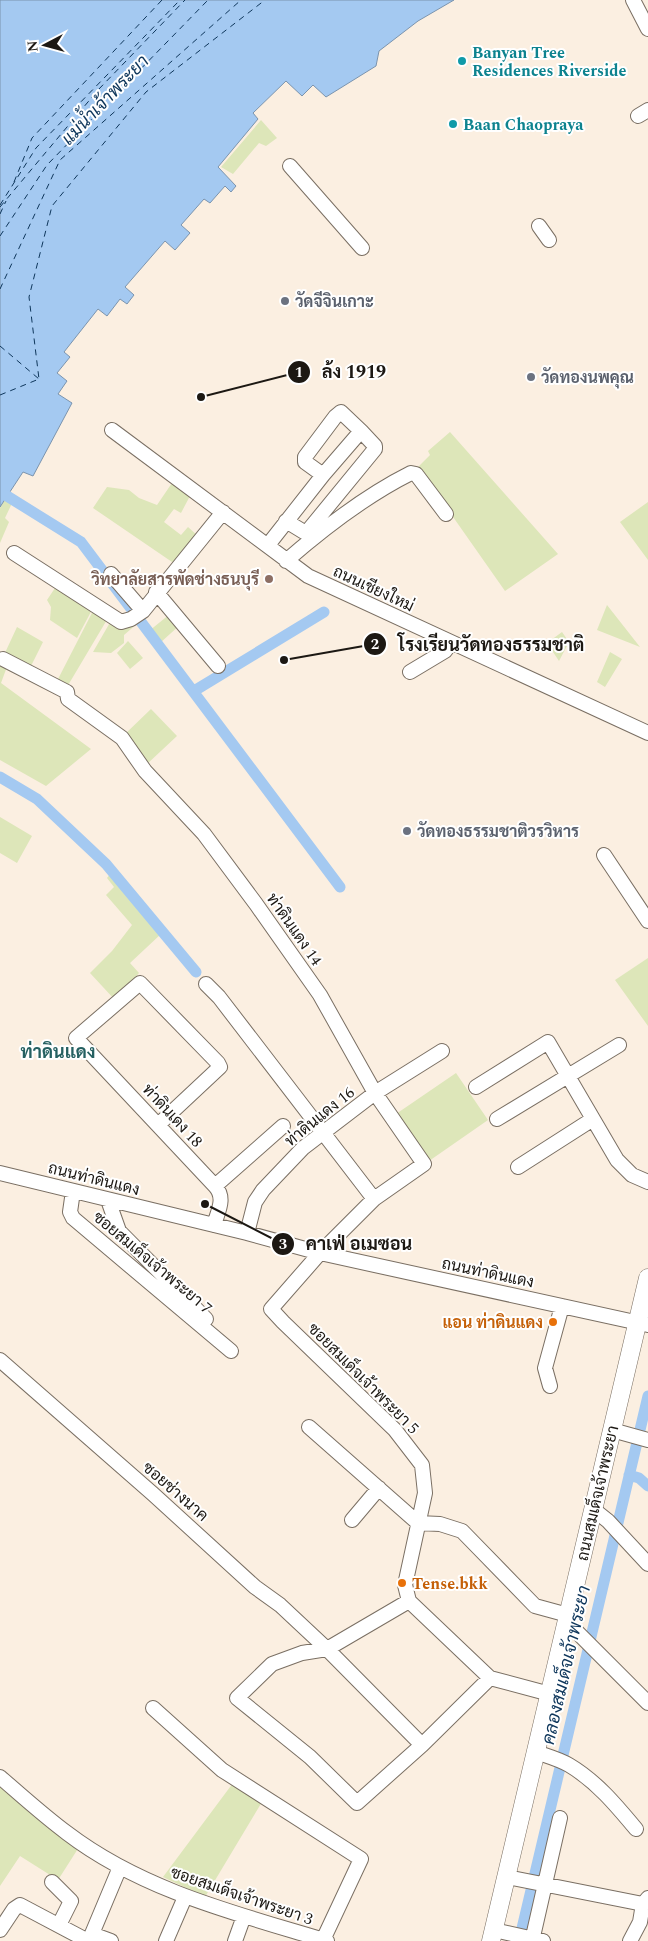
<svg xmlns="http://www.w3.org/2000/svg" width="648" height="1941" font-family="Spectral,Sarabun,serif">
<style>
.green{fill:#dde6b9}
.water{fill:#a4c9f1;stroke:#7b94ae}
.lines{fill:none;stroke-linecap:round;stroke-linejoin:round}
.canal{stroke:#a4c9f1;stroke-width:11}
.ferry{stroke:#0e365b;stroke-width:1;stroke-dasharray:6 5;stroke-linecap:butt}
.minor-casing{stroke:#7a6f63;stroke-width:16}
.major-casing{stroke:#7a6f63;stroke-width:19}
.minor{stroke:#fff;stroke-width:14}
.major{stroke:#fff;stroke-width:18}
.culture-dot{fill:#0f9aa8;stroke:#fff;stroke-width:2}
.worship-dot{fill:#6b7280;stroke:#fff;stroke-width:2}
.education-dot{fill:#8d6e63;stroke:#fff;stroke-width:2}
.food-dot{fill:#e8710a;stroke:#fff;stroke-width:2}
.labels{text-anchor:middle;stroke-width:4;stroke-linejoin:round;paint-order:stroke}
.culture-label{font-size:16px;font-weight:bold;fill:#0d838f;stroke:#fff;text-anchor:start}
.worship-label{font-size:16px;font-weight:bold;fill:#5b616d;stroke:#fff;text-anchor:start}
.education-label{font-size:16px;font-weight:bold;fill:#785e54;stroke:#fff;text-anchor:end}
.street-label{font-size:16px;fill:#1c1813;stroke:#fff}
.food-label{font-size:16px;font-weight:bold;fill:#c56008;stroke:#fff;text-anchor:end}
.water-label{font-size:18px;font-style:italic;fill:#0e365b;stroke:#fff}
.neighbourhood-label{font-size:18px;font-weight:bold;fill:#256061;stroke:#fff}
.leader{fill:none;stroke:#1c1813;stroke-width:2}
.callout-dot{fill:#1c1813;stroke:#fff;stroke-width:2}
.mark-label{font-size:15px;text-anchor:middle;font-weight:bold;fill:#fff}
.callout-label{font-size:18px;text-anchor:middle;font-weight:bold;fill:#1c1813;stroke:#fff;stroke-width:4;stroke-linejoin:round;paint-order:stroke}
</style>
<rect width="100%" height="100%" fill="#fbefe1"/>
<path class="green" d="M261,120L277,138L266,146L259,143L233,174L221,167Z
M450,432L558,554L505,591L418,467L430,455L428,451Z
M172,483L191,494L181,513L174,509L164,522L181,535L188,527L198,536L175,564L93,508L107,487L129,490L139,498L157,505Z
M7,496L14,499L5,518L9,522L0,543V507Z
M648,502V560L620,522Z
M57,585L93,608L77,638L50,620L51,607L47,600Z
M607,605L640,647L597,630Z
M94,609L108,618L67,687L57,681Z
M170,614L181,624L160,643L149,631Z
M112,619L135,620L138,623L124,635V643L111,653L93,652Z
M17,627L43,642L30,668L4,655Z
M562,632L569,642L559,661L547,643Z
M128,641L143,658L130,669L117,653Z
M610,652L622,659L605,687L597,682Z
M0,660L8,664L1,683L91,749L46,786L0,760Z
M151,709L177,736L146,765L124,735Z
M0,817L32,836L17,863L0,853Z
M111,873L161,934L130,963L139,973L115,1000L90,973L112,951L132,925L106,895L114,887L107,878Z
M648,958V1026L615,980Z
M456,1073L488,1120L429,1161L396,1114Z
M0,1779L81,1844L58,1880L20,1856L0,1886Z
M233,1783L262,1802L205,1897L163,1877Z"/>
<path class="water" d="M0,0H454L418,21L379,51L376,66L326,97L313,85L302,96L286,81L253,113L258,119L218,167L236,186L231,192L225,186L210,203L204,199L181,225L190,233L175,250L165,241L125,287L134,295L127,304L120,299L107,316L98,309L64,352L70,357L57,373L67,381L58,394L72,403L33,476L23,472L0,507Z"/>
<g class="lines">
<path class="canal" d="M7,496L81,542L340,887
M194,691L324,612
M0,777L37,799L106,864L196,972
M629,1475L639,1478L648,1486
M519,1941L648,1396"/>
<path class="ferry" d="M14,182L32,138L162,0
M0,205L36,148L180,0
M0,207L98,90L185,0
M0,214L6,201
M0,236L47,165L208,0
M0,289L60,160L241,0
M0,346L39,379
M0,395L39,379L29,297L52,206L146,92L265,0"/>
<defs>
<path id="minor" d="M633,0L648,29
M638,116L648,110
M290,166L362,248
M539,226L549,240
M112,430L308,576L648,733
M286,521L304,532H307L375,449V446L361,431L341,412L335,417L305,457V462L323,475
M268,545L323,475L361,431
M14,553L121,622L131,619L143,611L223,512
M286,561C325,527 365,496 411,473L416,474L446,514
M111,574L143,611
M156,592L218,666
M3,659L67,692L68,699L122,738L145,771L204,834L256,904L320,995L375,1093L424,1164L374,1199L320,1253L271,1309L283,1322L395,1430L422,1465L425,1493L405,1585L409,1601L490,1678L550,1694
M410,672L445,651L451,643
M604,855L648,921
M206,984L219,997L374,1199
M476,1087L548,1042L617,1160L632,1175L648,1182
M497,1119L619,1045
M158,1125L220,1067L218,1063L140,983L76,1038L215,1186C226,1198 218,1211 214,1225
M518,1167L593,1119
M0,1173L247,1233L320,1253L648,1325
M215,1186L283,1126
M73,1191L70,1212L73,1218L231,1351
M108,1200L119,1231L206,1319
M247,1233L255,1202L263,1190L303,1148L375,1093L442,1051
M0,1360L153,1494L255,1587L280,1605L327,1649L422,1745
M550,1386L545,1368L562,1306
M309,1427L418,1523L440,1524L462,1531L535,1606L568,1615
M612,1430L648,1440
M593,1509L608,1521L648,1564
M352,1520L379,1488
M409,1601L327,1649L302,1653L272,1664L237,1698L310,1757L357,1803L422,1745L490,1678
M566,1624L578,1633L648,1703
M153,1708L222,1770L361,1859L323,1940
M536,1752C547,1756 559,1759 569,1765C596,1781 616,1805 636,1829
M0,1777C22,1796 44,1816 67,1833C143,1891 238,1914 327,1941
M507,1877L643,1904
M52,1882L71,1901L59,1925
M0,1930L14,1909L20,1905L88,1941
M494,1930L543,1941
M92,1934L111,1941
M89,1941L120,1867
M166,1941L185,1897
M235,1941L244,1916
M532,1941L560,1818
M630,1941L640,1922L643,1904L648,1898"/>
<path id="major" d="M491,1941L648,1278"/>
</defs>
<use href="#minor" class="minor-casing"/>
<use href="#major" class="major-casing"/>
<use href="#minor" class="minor"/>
<use href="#major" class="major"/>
</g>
<g class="culture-dot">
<circle cx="462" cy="61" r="5"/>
<circle cx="453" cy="124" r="5"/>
</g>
<g class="worship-dot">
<circle cx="285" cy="301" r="5"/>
<circle cx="531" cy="377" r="5"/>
<circle cx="407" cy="831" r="5"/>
</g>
<circle class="education-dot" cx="269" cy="579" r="5"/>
<g class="food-dot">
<circle cx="553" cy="1322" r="5"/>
<circle cx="402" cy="1583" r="5"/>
</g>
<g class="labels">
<g class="culture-label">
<text x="472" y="58">Banyan Tree<tspan x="472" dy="18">Residences Riverside</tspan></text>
<text x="463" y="130">Baan Chaopraya</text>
</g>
<g class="worship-label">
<text x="295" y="307">วัดจีจินเกาะ</text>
<text x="541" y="383">วัดทองนพคุณ</text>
<text x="417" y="837">วัดทองธรรมชาติวรวิหาร</text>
</g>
<g class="education-label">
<text x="259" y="585">วิทยาลัยสารพัดช่างธนบุรี</text>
</g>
<g class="street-label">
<text transform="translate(374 588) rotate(25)" y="6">ถนนเชียงใหม่</text>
<text transform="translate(295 929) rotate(55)" y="6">ท่าดินแดง 14</text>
<text transform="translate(173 1115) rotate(47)" y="6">ท่าดินเดง 18</text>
<text transform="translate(319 1116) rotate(-39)" y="6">ท่าดินแดง 16</text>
<text transform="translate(94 1178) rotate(14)" y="6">ถนนท่าดินแดง</text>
<text transform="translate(153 1262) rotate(40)" y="6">ซอยสมเด็จเจ้าพระยา 7</text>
<text transform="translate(488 1272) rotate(12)" y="6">ถนนท่าดินแดง</text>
<text transform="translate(364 1378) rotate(45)" y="6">ซอยสมเด็จเจ้าพระยา 5</text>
<text transform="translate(176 1491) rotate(41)" y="6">ซอยช่างนาค</text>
<text transform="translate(597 1493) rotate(-77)" y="6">ถนนสมเด็จเจ้าพระยา</text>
<text transform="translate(242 1895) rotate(19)" y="6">ซอยสมเด็จเจ้าพระยา 3</text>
</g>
<g class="food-label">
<text x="543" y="1328">แอน ท่าดินแดง</text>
<text x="412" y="1589" text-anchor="start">Tense.bkk</text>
</g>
<g class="water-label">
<text transform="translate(105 100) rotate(-46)" y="6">แม่น้ำเจ้าพระยา</text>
<text transform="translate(566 1665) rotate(-77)" y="6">คลองสมเด็จเจ้าพระยา</text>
</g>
<g class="neighbourhood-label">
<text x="58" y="1058">ท่าดินแดง</text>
</g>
</g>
<path class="leader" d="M201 397L299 372M284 660L375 644M205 1204L283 1244"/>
<g class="callout-dot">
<circle cx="201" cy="397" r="5"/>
<circle cx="284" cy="660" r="5"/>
<circle cx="205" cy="1204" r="5"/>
<circle cx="299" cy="372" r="12"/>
<circle cx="375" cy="644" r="12"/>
<circle cx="283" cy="1244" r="12"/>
</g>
<g class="mark-label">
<text x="299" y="377">1</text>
<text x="375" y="649">2</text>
<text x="283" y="1249">3</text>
</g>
<g class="callout-label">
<text x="354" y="378">ล้ง 1919</text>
<text x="491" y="651">โรงเรียนวัดทองธรรมชาติ</text>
<text x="359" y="1250">คาเฟ่ อเมซอน</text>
</g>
<g transform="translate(45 45) rotate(264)" stroke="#ffffff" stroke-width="4" paint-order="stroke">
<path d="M0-4L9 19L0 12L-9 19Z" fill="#1c1813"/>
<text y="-8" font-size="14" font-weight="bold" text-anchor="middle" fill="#1c1813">N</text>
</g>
</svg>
